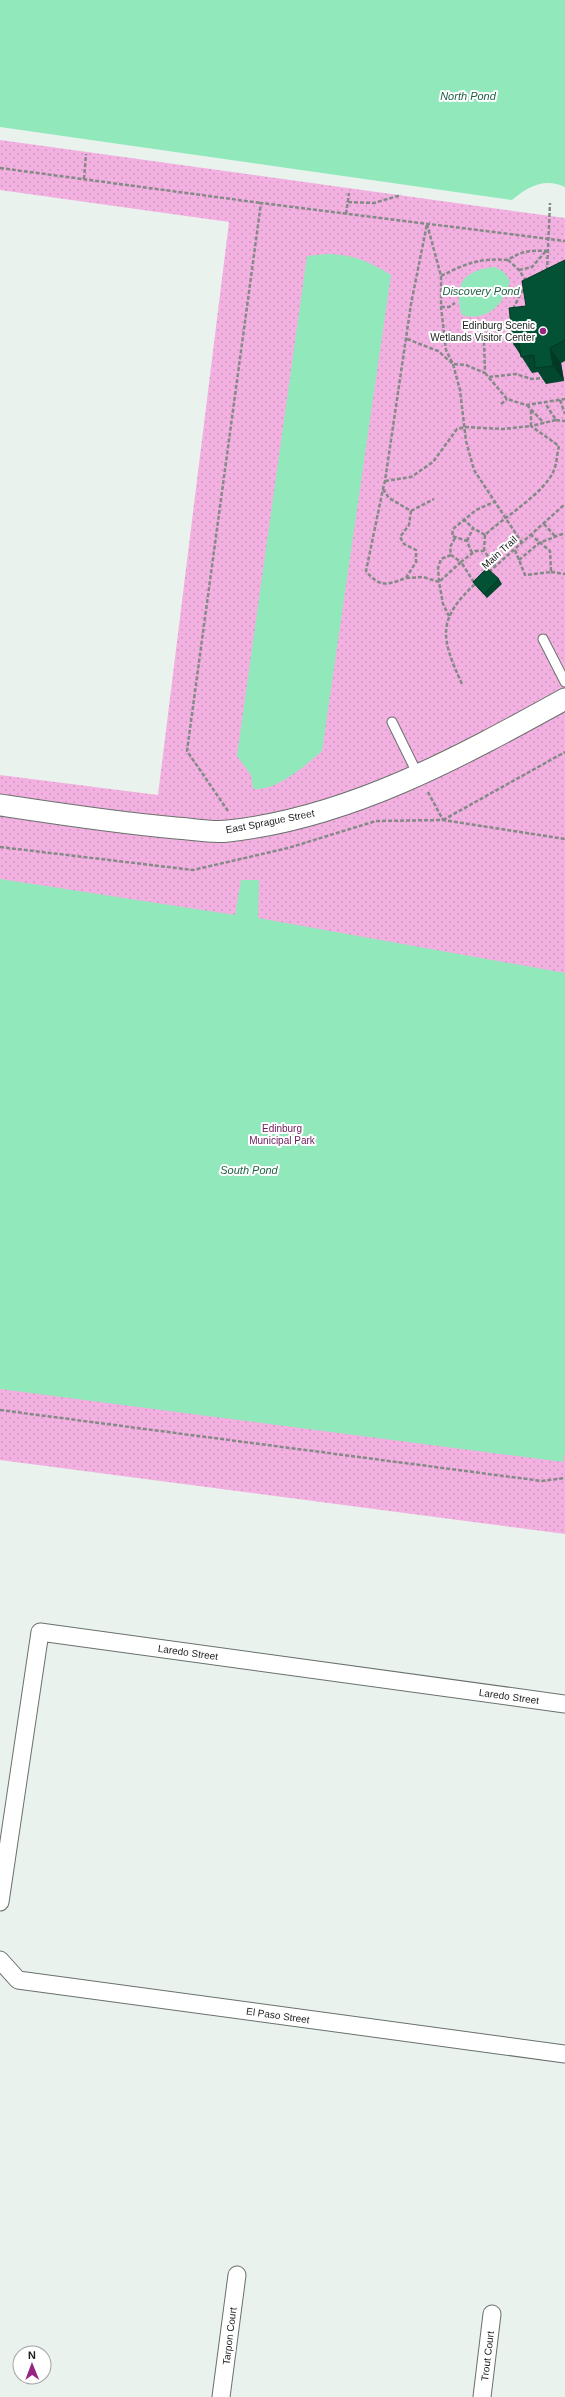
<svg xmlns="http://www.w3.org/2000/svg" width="565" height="2397" font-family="Arial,sans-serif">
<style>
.park{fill:url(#park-dots)}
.water{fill:#91e9bb}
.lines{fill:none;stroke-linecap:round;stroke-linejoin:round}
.service-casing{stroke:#69716c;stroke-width:11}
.minor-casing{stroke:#69716c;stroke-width:19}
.tertiary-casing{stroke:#69716c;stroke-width:23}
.path{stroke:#848a87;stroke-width:2.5;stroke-dasharray:4 2;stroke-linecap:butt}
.service{stroke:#fff;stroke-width:9}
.minor{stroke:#fff;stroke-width:17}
.tertiary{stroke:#fff;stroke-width:21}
.wall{fill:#03472e}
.shaded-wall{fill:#023925}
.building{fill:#035235;stroke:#023925}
.poi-dot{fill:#972481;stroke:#fff;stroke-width:1.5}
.labels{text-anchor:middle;stroke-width:4;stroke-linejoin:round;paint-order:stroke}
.poi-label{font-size:10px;fill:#1b1e1c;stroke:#fff;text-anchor:end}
.street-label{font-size:10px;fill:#1b1e1c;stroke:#fff}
.park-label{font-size:10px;fill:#6a185a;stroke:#fff}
.water-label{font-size:11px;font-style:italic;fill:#1e5f42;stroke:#fff}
</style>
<defs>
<pattern id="park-dots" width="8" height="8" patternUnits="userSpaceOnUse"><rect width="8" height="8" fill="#f3b1e1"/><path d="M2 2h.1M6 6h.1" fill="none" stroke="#d098c0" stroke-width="1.8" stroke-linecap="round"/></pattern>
</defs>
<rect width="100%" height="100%" fill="#e9f2ed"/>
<path class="park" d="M0,140L565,218V1534L0,1460V775L158,795L229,222L0,190Z"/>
<path class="water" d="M0,0H565V187C545,177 527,187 512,200L0,127Z
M328,254C355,255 368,261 391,275L322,751C305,766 277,791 253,789L251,775L237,756L307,256Z
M495,267L504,272L510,281C504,305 486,322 462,315C453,285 463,270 495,267Z
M0,879L235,915L241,880H259L258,918L565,973V1451L563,1462L0,1389Z"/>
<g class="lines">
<defs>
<path id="service" d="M543,639L565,682
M392,722L417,773"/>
<path id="minor" d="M0,1902L40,1632L565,1704
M0,1960L18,1980L565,2054
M221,2397L237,2275
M482,2397L492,2314"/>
<path id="tertiary" d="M0,805C59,814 117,823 176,828C193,829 211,833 228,831C349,818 460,757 565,699"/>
</defs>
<use href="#service" class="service-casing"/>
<use href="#minor" class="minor-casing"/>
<use href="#tertiary" class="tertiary-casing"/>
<path class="path" d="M0,168L261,203
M84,179L86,154
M348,202L374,203L401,195
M346,214L349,193
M427,224L441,276V307L446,350L453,364L460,390L466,441L474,470L522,543
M508,260L519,270L526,281
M519,270L532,267L546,251
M547,271L550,203
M441,276C467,263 479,258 508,260C521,251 531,250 547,251
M441,307H449L455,303
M513,309L524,287
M407,339L438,351L453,364L466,365L485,373L484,341L489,330L508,322L511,314
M485,373L507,399L526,405L565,399
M489,377L516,374L531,379L545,378
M560,400L565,414
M501,404L507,399
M527,405L544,423
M556,420L565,421
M385,481L411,477L433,462L457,429L465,427L503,429L531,426V410
M383,489L389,498L411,511L409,525L400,537L404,544L416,550V562L406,578C387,585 380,588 366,571L383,489L385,481L411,304L427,224
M411,511L434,499
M463,519L473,528
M544,524L555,536
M455,538L450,547L451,555L461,562L475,551H484L496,567
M467,541L473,528L485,535
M515,550L525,575L551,572L550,551L531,535
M484,551L485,535C504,517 545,493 554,470C557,463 557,453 559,446L531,426L556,420L545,403
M472,553L467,541L452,536L453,529L476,510L494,502
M451,555L441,559L438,568L439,582L461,562L475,584
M519,560L539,543L565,533
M489,572L565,504
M551,572L565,574
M406,578L423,577L439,582L443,604L449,616
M462,684C441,638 436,620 476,583
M428,792L443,820
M228,811L187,751L261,203L565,241
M443,820L565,752
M0,847L193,870L288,848L376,821L443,820L565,839
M0,1410L542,1481L565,1478"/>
<use href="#service" class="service"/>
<use href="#minor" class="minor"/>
<use href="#tertiary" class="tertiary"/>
</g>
<path class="wall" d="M565,260V361L561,363L564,381L546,384L538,372L532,373L514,345L526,306Z
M499,579L502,584L487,598L476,586L473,582Z"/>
<path class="shaded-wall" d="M550,348L561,363L564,381L553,366Z"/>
<path class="building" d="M565,260V340L550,348L553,366L535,368L534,355L521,357L519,344L514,345L509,308L526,306L522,281Z
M487,568L499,579L484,594L473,582Z"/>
<circle class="poi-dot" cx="543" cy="331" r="4"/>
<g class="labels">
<g class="poi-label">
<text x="535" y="329">Edinburg Scenic<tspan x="535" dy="12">Wetlands Visitor Center</tspan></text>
</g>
<g class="street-label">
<text transform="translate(499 552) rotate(-42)" y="4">Main Trail</text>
<text transform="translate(270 821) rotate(-11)" y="4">East Sprague Street</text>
<text transform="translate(188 1652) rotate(8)" y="4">Laredo Street</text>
<text transform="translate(509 1696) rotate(8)" y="4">Laredo Street</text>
<text transform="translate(278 2015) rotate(8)" y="4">El Paso Street</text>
<text transform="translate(229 2336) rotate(-83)" y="4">Tarpon Court</text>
<text transform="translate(487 2356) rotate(-83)" y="4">Trout Court</text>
</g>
<g class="park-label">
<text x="282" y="1132">Edinburg<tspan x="282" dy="12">Municipal Park</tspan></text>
</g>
<g class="water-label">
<text x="468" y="100">North Pond</text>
<text x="481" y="295">Discovery Pond</text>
<text x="249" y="1174">South Pond</text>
</g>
</g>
<g transform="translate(32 2365) rotate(359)"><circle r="19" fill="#ffffff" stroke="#a4a5a4"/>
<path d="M0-3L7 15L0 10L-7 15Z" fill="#972481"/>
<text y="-6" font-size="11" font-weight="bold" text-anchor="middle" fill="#1b1e1c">N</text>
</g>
</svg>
